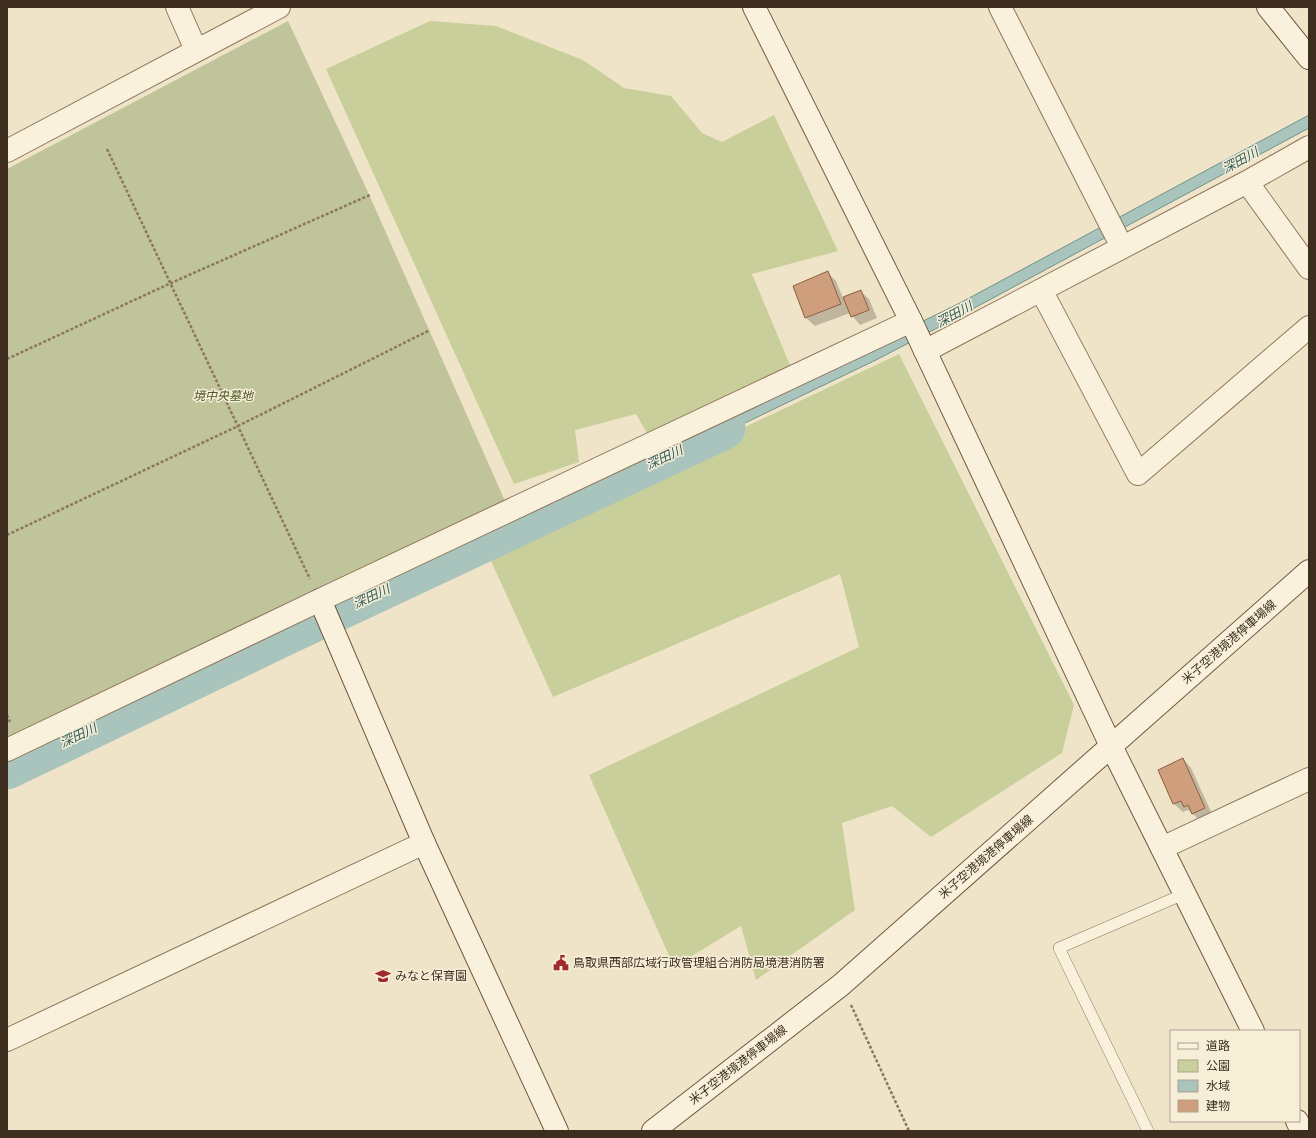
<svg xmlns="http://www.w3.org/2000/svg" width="1316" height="1138" font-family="'Libre Baskerville','Noto Sans JP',serif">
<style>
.green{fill:#c9cf9b}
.cemetery{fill:#bfc49a}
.water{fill:#a9c4bc;stroke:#6f938a}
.shadow{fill:#0003}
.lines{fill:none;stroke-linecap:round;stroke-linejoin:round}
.river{stroke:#a9c4bc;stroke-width:43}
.building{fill:#cf9f7d;stroke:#8d5f41}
.lane-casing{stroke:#8d765c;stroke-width:12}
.street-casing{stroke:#8d765c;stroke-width:24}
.secondary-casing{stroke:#6f573f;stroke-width:24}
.path{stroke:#8d765c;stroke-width:2.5;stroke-dasharray:3 2;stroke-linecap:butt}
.lane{stroke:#faf1dc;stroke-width:11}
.street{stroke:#faf1dc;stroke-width:22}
.secondary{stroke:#faf1dc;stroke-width:22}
.labels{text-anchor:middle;stroke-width:3;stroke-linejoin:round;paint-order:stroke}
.park-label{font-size:12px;font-style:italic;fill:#4d5a26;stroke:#f7eed8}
.street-label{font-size:12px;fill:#3d2e20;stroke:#f7eed8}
.poi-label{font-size:12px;fill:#3d2e20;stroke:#f7eed8;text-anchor:start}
.water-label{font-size:13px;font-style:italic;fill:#2f5d5a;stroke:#f7eed8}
</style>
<rect width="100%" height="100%" fill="#f0e4c8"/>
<path class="green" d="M430,21L496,26L583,60L624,88L671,96L702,133L722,142L774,115L838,251L752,274L790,365L648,435L636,414L575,430L579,462L514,484L326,69Z
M899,354L1074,705L1062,753L931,837L892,806L842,823L855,910L756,980L741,926L674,967L589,775L859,647L840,574L553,697L486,550Z"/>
<path class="cemetery" d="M288,21L367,190L505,501L7,738V169Z"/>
<path class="water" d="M1309,115V128L926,334L876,360L672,458L668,446L960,303Z"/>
<path class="shadow" d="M828,273L836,281L843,298L860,291L869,299L877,318L860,325L850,313L815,326L806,318L794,286Z
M1183,759L1191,768L1213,816L1202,822L1188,810L1183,812L1174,804L1159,770Z"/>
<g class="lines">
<path class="river" d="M7,768L277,638L724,428"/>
</g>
<path class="building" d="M828,271L841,304L805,318L793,286Z
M861,290L869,310L851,317L843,297Z
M1183,758L1205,808L1192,814L1188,805L1184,807L1181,801L1173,804L1158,770Z"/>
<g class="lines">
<defs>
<path id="lane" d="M1148,1131L1059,948L1184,894"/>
<path id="street" d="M177,7L196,50
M1000,7L1122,247
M7,151L279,7
M1247,182L1309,268
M1041,290L1138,474L1309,327
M925,351L1247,182L1309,147
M7,750L320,600L911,321
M1162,848L1309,779
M7,1040L424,843"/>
<path id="secondary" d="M754,7L911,321L1111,746L1253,1031
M1268,7L1309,58
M320,600L424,843L557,1131
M1297,1121L1302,1131
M653,1131L841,985L1309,571"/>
</defs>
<use href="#lane" class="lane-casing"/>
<use href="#street" class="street-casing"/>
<use href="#secondary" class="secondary-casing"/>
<path class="path" d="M107,149L310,579
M7,359L171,283L370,195
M7,535L238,426L430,330
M7,715L10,722
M851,1005L909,1131"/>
<use href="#lane" class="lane"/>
<use href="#street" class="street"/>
<use href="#secondary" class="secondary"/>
</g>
<defs>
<symbol id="civic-bare" viewBox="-9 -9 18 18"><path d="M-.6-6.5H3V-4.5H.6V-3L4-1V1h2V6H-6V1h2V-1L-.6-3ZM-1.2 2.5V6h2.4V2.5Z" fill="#9e2a2b" stroke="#f7eed8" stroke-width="2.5" paint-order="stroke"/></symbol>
<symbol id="school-bare" viewBox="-9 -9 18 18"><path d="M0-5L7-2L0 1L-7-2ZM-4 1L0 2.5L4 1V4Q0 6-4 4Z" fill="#9e2a2b" stroke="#f7eed8" stroke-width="2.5" paint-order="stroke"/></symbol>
</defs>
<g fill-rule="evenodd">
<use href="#civic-bare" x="550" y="952" width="22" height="22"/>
<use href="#school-bare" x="372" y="965" width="22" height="22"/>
</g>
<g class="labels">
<g class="park-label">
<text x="223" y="400">境中央墓地</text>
</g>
<g class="street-label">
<text transform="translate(1229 642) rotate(-41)" y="4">米子空港境港停車場線</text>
<text transform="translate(986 857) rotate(-41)" y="4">米子空港境港停車場線</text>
<text transform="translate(738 1065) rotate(-38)" y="4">米子空港境港停車場線</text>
</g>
<g class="poi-label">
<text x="573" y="967">鳥取県西部広域行政管理組合消防局境港消防署</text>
<text x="395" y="980">みなと保育園</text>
</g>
<g class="water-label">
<text transform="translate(1240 160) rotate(-28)" y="5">深田川</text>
<text transform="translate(954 314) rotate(-28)" y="5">深田川</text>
<text transform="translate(664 457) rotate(-25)" y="5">深田川</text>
<text transform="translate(371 596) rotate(-25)" y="5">深田川</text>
<text transform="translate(78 735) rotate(-25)" y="5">深田川</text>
</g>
</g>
<rect width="1316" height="1138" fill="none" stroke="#3d2e20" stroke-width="16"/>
<rect x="1170" y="1030" width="130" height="92" fill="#f7eed8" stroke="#ada18e"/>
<rect x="1178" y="1043" width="20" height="6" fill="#faf1dc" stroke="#ada18e"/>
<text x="1206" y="1050" font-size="12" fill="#3d2e20">道路</text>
<rect x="1178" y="1060" width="20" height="12" fill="#c9cf9b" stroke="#ada18e"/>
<text x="1206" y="1070" font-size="12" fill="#3d2e20">公園</text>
<rect x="1178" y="1080" width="20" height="12" fill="#a9c4bc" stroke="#ada18e"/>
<text x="1206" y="1090" font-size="12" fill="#3d2e20">水域</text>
<rect x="1178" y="1100" width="20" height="12" fill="#cf9f7d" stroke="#ada18e"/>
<text x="1206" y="1110" font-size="12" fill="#3d2e20">建物</text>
</svg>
